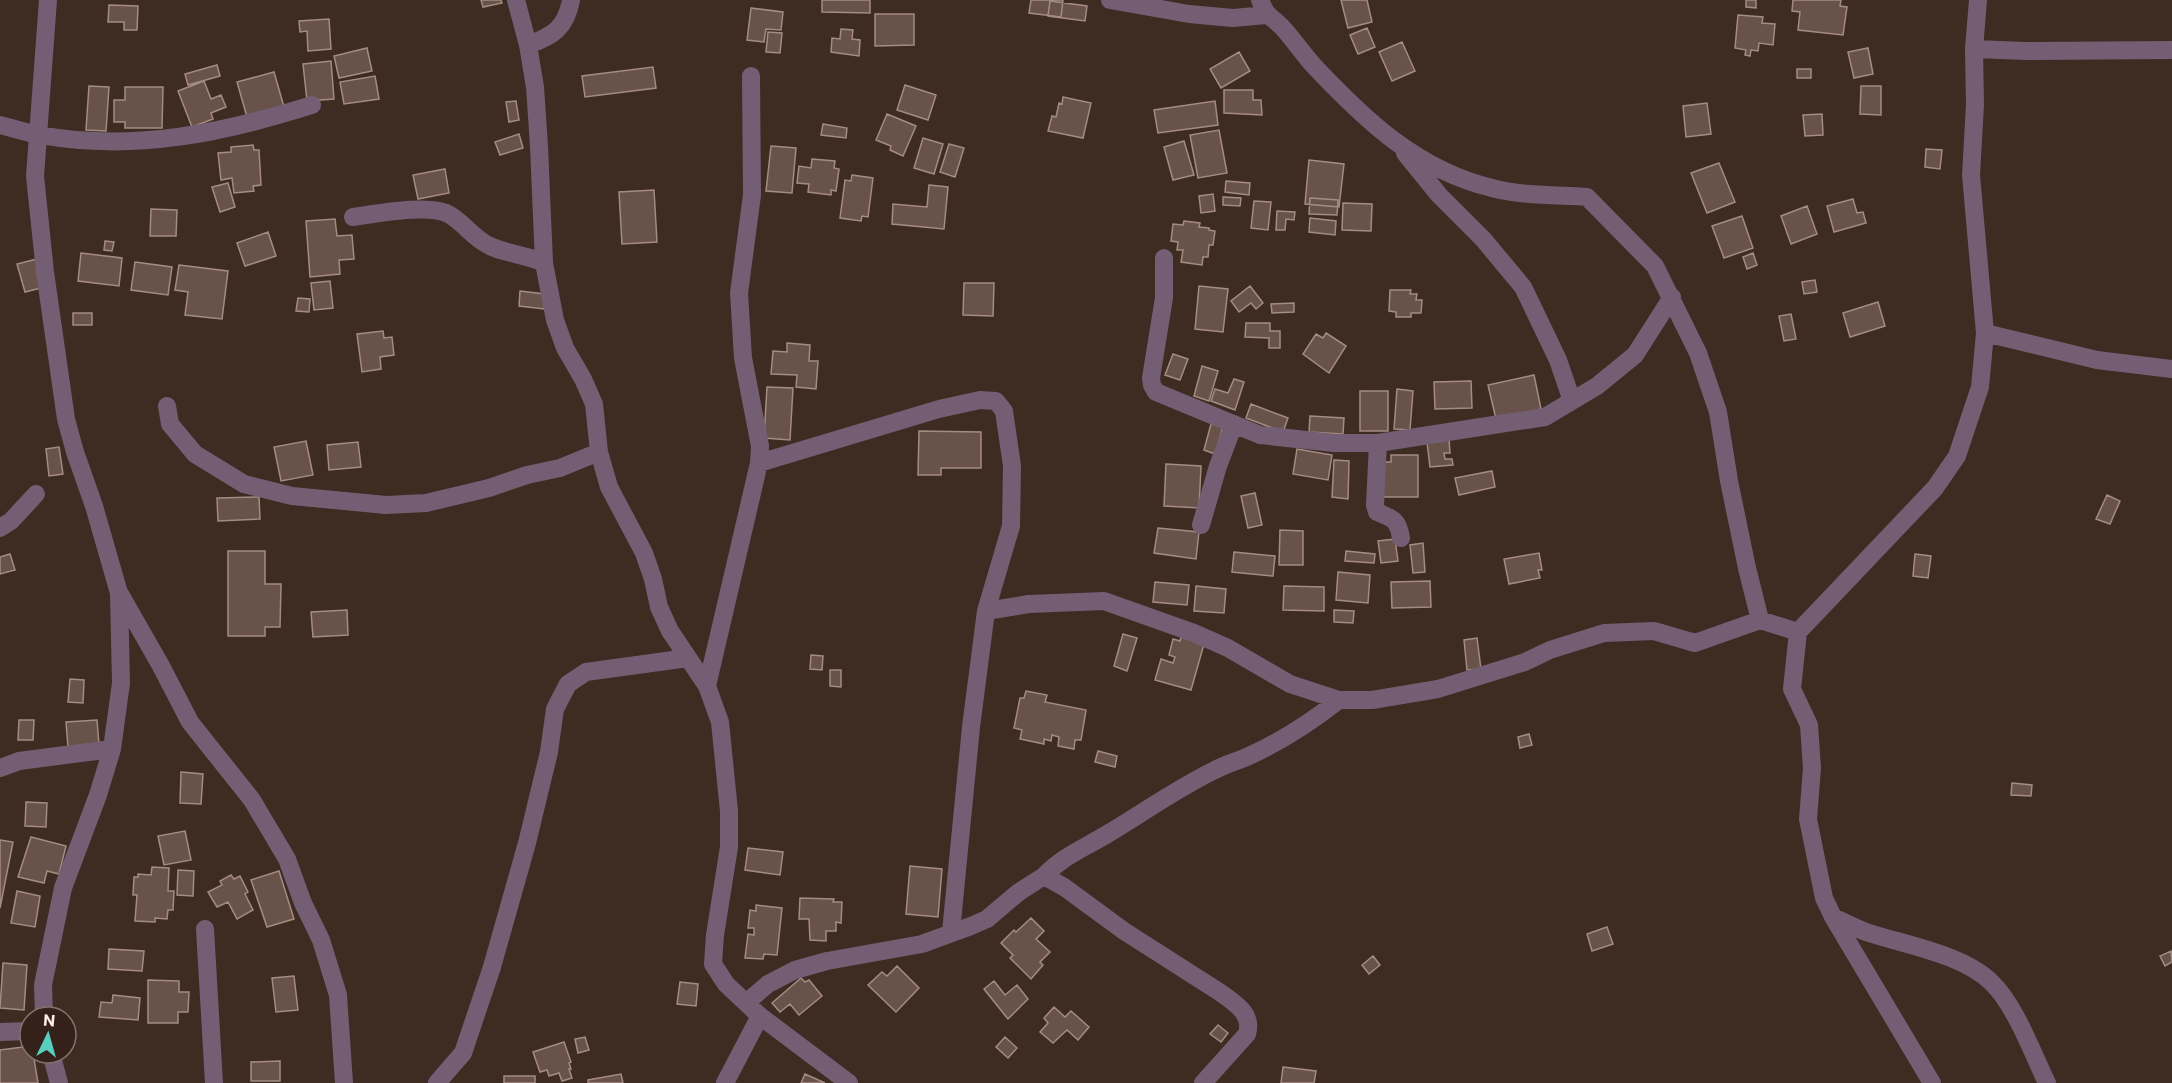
<svg xmlns="http://www.w3.org/2000/svg" width="2172" height="1083" font-family="Commissioner,sans-serif">
<style>
.building{fill:#685249;stroke:#a48c82;stroke-width:1.5}
.lines{fill:none;stroke-linecap:round;stroke-linejoin:round}
.minor{stroke:#745e74;stroke-width:18}
</style>
<rect width="100%" height="100%" fill="#3e2b22"/>
<path class="building" d="M481,0H501L502,3L483,7Z
M822,0H870V13L822,12Z
M1031,0H1063L1061,17L1029,13Z
M1341,0H1367L1372,22L1348,28Z
M1746,0H1756V8L1746,7Z
M1793,0H1841L1840,6L1847,7L1843,35L1798,30L1800,12L1792,11Z
M1050,1L1087,6L1085,21L1048,16Z
M109,5L138,6L137,30H124V22H108Z
M751,8L783,12L781,30L766,29L764,42L747,40Z
M875,14H914V45L875,46Z
M1738,15L1763,17L1762,23L1775,24L1773,45L1759,43L1758,51L1751,50L1750,56L1745,55L1746,50L1735,48Z
M329,19L331,49L308,51L307,31L300,32L299,21Z
M1367,28L1375,47L1358,54L1350,35Z
M841,29L853,30L852,39L860,40L859,56L831,52L832,38L840,39Z
M768,32L782,33L780,53L766,52Z
M1402,42L1415,71L1392,81L1379,52Z
M367,48L372,71L339,78L334,56Z
M1868,48L1873,74L1854,78L1848,52Z
M1239,52L1250,71L1221,88L1210,69Z
M331,61L334,99L307,101L303,64Z
M217,65L220,76L188,85L185,74Z
M653,67L656,88L585,97L582,76Z
M1797,69H1811V78H1797Z
M274,72L284,107L247,117L237,82Z
M375,76L379,99L344,104L340,82Z
M204,81L211,99L221,95L226,107L211,113L213,119L192,127L178,91Z
M905,85L936,95L928,120L897,110Z
M89,86L109,87L106,131L86,130Z
M1861,86H1881V115L1860,114Z
M125,87H163L162,128H125V122H114V100H125Z
M1224,90H1253V100H1261L1262,115L1224,113Z
M1063,97L1091,103L1083,138L1048,131L1052,116L1056,117L1059,103L1062,104Z
M516,101L519,120L509,122L506,102Z
M1215,101L1218,125L1158,133L1154,110Z
M1707,103L1711,134L1686,137L1683,106Z
M887,114L916,126L903,156L890,150L891,146L876,140Z
M1822,114L1823,135L1805,136L1803,115Z
M823,124L847,128L846,138L821,135Z
M1219,130L1227,173L1198,178L1190,135Z
M519,134L523,148L500,155L495,142Z
M923,138L943,144L934,174L914,168Z
M1184,141L1194,175L1173,180L1164,147Z
M949,144L964,148L955,177L940,172Z
M253,145L254,150H259L261,185L253,186L254,191L234,193L232,178L221,180L218,153L231,152V147Z
M771,146L796,148L792,193L766,191Z
M1926,149L1942,150L1940,169L1925,167Z
M812,159L835,161L834,168L839,169L836,191L831,190V195L808,192L809,184L797,183L799,166L811,168Z
M1309,160L1344,164L1339,207L1305,204Z
M1719,163L1735,202L1707,213L1691,173Z
M445,169L449,193L418,199L413,175Z
M852,175L873,178L868,217L862,216L861,221L840,218L845,180L851,181Z
M1226,181L1250,183L1249,195L1225,192Z
M228,183L235,207L220,212L212,187Z
M929,185L948,187L944,229L892,224L893,204L927,207Z
M654,190L657,242L622,244L619,192Z
M1213,194L1215,211L1201,213L1199,196Z
M1223,197L1241,198L1240,206L1223,205Z
M1310,198L1338,200L1337,215L1309,214Z
M1853,199L1857,213L1863,212L1866,223L1834,232L1827,206Z
M1254,201L1271,202L1268,230L1251,228Z
M1343,203L1372,204L1371,231L1342,230Z
M1807,206L1817,234L1791,244L1781,216Z
M151,209L177,210L176,236H150Z
M1277,211L1295,212L1294,220L1286,219L1285,230H1276Z
M1742,216L1753,248L1724,258L1712,226Z
M1310,218L1336,221L1335,235L1309,232Z
M335,219L337,236L352,235L354,259L339,260L340,274L310,277L306,221Z
M1184,221L1200,223L1199,227L1209,228V230L1215,231L1213,245H1209L1208,257H1203L1202,265L1181,262L1183,250H1177L1178,242L1171,241L1173,224L1183,225Z
M268,232L276,256L245,266L237,243Z
M105,241L114,242L112,251L104,250Z
M81,253L122,258L119,286L78,281Z
M1753,253L1757,265L1747,269L1743,257Z
M37,259L45,287L25,292L17,264Z
M135,262L172,267L168,295L131,290Z
M179,265L228,271L222,319L185,315L188,292L175,290Z
M1815,280L1817,292L1804,294L1802,282Z
M330,281L333,308L314,310L311,283Z
M964,283H994L993,316L963,315Z
M1199,286L1228,289L1223,332L1195,329Z
M1250,286L1263,303L1256,309L1251,303L1239,312L1231,301Z
M1390,290H1411L1410,294H1417L1416,300H1422L1421,313H1411V317H1396V312L1389,311Z
M520,291L545,294L544,309L519,306Z
M298,298L310,299L309,312L296,311Z
M1878,302L1885,326L1850,337L1843,313Z
M1294,303V312L1272,313L1271,304Z
M73,313H92V325H73Z
M1791,314L1796,339L1784,341L1779,316Z
M1246,323H1270V331H1280V348H1269V338L1245,337Z
M383,331L384,338L392,337L394,355L380,357L381,369L362,372L357,334Z
M1326,333L1346,346L1329,373L1303,354L1316,334L1323,338Z
M787,343L810,345L809,361H818L816,389L796,387L797,375L771,374L773,351L787,352Z
M1173,354L1188,359L1180,380L1165,375Z
M1202,366L1218,371L1209,401L1194,396Z
M1534,375L1541,409L1496,419L1488,385Z
M1234,379L1244,382L1235,410L1211,401L1215,389L1228,393Z
M1471,381L1472,408L1435,409L1434,382Z
M767,387L793,388L790,440L764,438Z
M1397,389L1413,391L1410,430L1394,429Z
M1360,391H1388V431H1360Z
M1251,404L1288,418L1283,432L1246,418Z
M1310,416L1344,418L1343,434L1309,432Z
M1211,424L1223,427L1215,454L1204,450Z
M919,431L981,432V468H941V475H918Z
M1449,439L1450,453H1444L1445,459H1452L1453,465L1430,467L1427,442Z
M306,441L313,475L281,481L274,447Z
M358,442L361,467L329,470L327,445Z
M59,447L63,474L49,476L46,449Z
M1297,449L1332,455L1328,480L1293,474Z
M1391,455H1418V497H1383L1382,462H1391Z
M1334,460L1349,461L1348,499L1332,497Z
M1166,464L1201,466L1199,508L1164,506Z
M1492,471L1495,487L1459,495L1455,478Z
M1255,493L1262,525L1248,528L1241,496Z
M2107,495L2120,501L2110,524L2096,519Z
M259,497L260,519L218,521L217,498Z
M1158,528L1199,532L1196,559L1154,553Z
M1280,530L1303,531V565H1279Z
M1395,539L1398,561L1381,563L1378,541Z
M1423,543L1425,572L1413,573L1410,545Z
M228,551H265V584H281L280,627H265V636H228Z
M1346,551L1375,554L1374,563L1345,561Z
M1234,552L1275,556L1273,576L1232,572Z
M1539,553L1542,570H1538L1540,578L1509,584L1504,559Z
M10,554L15,570L0,574V557Z
M1915,554L1931,556L1928,578L1913,576Z
M1338,572L1370,575L1368,603L1336,600Z
M1430,581L1431,607L1392,608L1391,582Z
M1155,582L1189,585L1187,605L1153,602Z
M1196,586L1226,589L1224,613L1194,611Z
M1284,586L1324,587V611L1283,610Z
M347,610L348,635L313,637L311,612Z
M1334,610L1354,611L1353,623L1334,622Z
M1123,634L1137,638L1127,671L1114,666Z
M1181,637L1204,644L1191,690L1155,680L1161,659L1173,663L1175,657L1169,655L1173,639L1180,641Z
M1477,638L1481,669L1467,670L1464,640Z
M811,655L823,656L822,670L810,669Z
M830,670H841V687L830,686Z
M70,679L84,680L83,703L68,702Z
M1026,691L1047,695L1045,702L1086,710L1081,740H1075L1074,749L1058,746L1059,737L1052,735L1051,741L1044,739V744L1020,739L1022,730L1014,728L1020,698H1024Z
M19,720H34L33,740H18Z
M97,720L99,745L68,747L66,722Z
M1529,734L1532,745L1520,748L1518,737Z
M1098,751L1117,756L1115,767L1095,762Z
M181,772L203,774L201,804L180,803Z
M2012,783L2032,785L2031,796L2011,795Z
M26,802L47,803L46,827L25,826Z
M185,831L191,860L164,865L158,836Z
M31,837L66,846L59,874L47,871L44,883L18,877Z
M0,840L13,842L0,908Z
M748,848L783,852L780,875L745,870Z
M910,866L942,869L938,917L906,914Z
M152,867L169,868L168,891H174L173,910H168L167,919L155,918V922L135,921L137,895H133L134,877H138V874L151,875Z
M178,870L194,871L193,896L177,895Z
M279,871L294,919L267,927L251,880Z
M231,875L234,879L240,876L248,892L245,894L253,910L237,919L228,902L217,907L208,892L222,885L220,881Z
M17,891L40,896L35,927L11,923Z
M800,898L834,899L833,902H842L841,923L836,922V931H826V941L810,940L809,919H799Z
M756,905L782,908L777,955L764,954L763,959L745,958L748,934L754,935V928H748L750,910L756,911Z
M1031,918L1044,931L1036,939L1050,952L1040,962L1043,965L1031,979L1010,958L1013,955L1001,943L1014,930L1016,932Z
M1607,927L1613,944L1592,951L1587,934Z
M109,949L144,951L142,971L108,969Z
M2171,951L2172,962L2165,966L2160,956Z
M1373,956L1380,965L1369,974L1362,965Z
M3,963L27,965L24,1010L0,1008Z
M897,966L919,988L896,1012L868,985L882,972L887,976Z
M294,976L298,1010L276,1012L272,978Z
M801,978L805,982L809,980L822,996L799,1015L790,1004L780,1012L772,1003Z
M148,980L179,981V992H189L188,1012H178V1023H148Z
M994,981L1005,995L1017,985L1028,999L1008,1019L984,989Z
M680,982L698,984L696,1006L677,1004Z
M113,995L140,998L138,1020L99,1017L101,1002L112,1003Z
M1054,1007L1065,1017L1071,1011L1089,1027L1078,1040L1067,1030L1053,1043L1040,1032L1048,1023L1044,1018Z
M1218,1025L1228,1033L1221,1042L1210,1034Z
M585,1037L589,1050L578,1053L575,1039Z
M1005,1037L1017,1048L1008,1058L996,1047Z
M564,1042L571,1062L569,1063L571,1069H569L572,1078L562,1081L559,1073L549,1076L547,1070L540,1072L533,1052Z
M30,1046V1053H33L38,1083H0V1050Z
M280,1061V1081H251V1062Z
M1283,1067L1316,1071L1314,1083H1281Z
M621,1074L623,1083H588V1080Z
M805,1074L825,1083H801Z
M504,1076H535V1083H504Z"/>
<g class="lines">
<path class="minor" d="M516,0L528,45L535,87L539,146L544,263L555,320L565,348L583,379L594,404L599,452L609,487L644,553L653,579L659,607L670,631L707,686L720,722L729,811V847L715,935L713,964L726,984L760,1016L849,1083
M1110,0L1189,14L1233,18L1266,15
M1260,0C1268,19 1269,14 1282,27C1294,40 1303,54 1314,66C1365,120 1417,170 1492,188C1522,196 1556,195 1587,197L1655,266L1698,353L1718,412L1729,481L1747,568L1760,620L1798,632L1792,689L1809,725L1812,768L1808,819L1824,898L1833,917C1844,922 1855,928 1866,932C1905,945 1963,954 1992,983C2015,1005 2033,1054 2047,1083
M528,45C553,36 566,28 571,0
M1974,49L2026,51L2172,50
M0,125C13,128 27,133 40,135C134,152 223,133 312,105
M1405,153L1439,195L1483,239L1523,287L1558,360L1572,401
M353,217C375,214 431,203 450,215C464,223 474,239 490,246C507,254 527,255 544,263
M1164,258V298L1151,378L1152,385L1156,392L1260,435L1334,443H1378L1545,417L1597,386L1635,355L1672,297
M1985,333L2097,360L2172,369
M167,406L170,424L195,454L244,484L292,496L386,505L426,503L489,488L527,475L560,468L599,452
M1378,443L1375,505L1377,512C1394,519 1398,520 1401,538
M759,463L939,409L980,400L996,401L1004,411L1012,466L1011,526L986,611L971,727L951,932
M1201,525L1218,466L1234,424
M0,528L11,521L36,494
M120,594L161,666L190,722L252,800L287,859L303,903L321,940L338,995L344,1083
M986,611L1029,604L1104,601L1194,633L1228,648L1290,684L1339,700H1372L1438,689L1525,662L1550,650L1604,633L1654,631L1695,643L1760,620
M1798,632L1935,488L1957,456L1980,387L1985,333L1971,175L1975,105L1974,49L1978,0
M707,686L759,463L760,446L743,358L739,293L752,195L751,76
M0,768L19,761L112,749
M1044,876C1064,855 1085,848 1109,833C1144,812 1178,788 1215,770C1226,764 1238,761 1249,756C1282,741 1311,722 1339,700
M1833,917L1932,1083
M205,929L214,1083
M747,1002L768,984L795,970L827,961L922,944L971,926L987,919L1019,892L1044,876L1064,887L1124,931L1221,993C1236,1004 1253,1014 1247,1034L1203,1083
M44,1017L43,985L63,888L98,795L112,749L121,683L119,593L94,506L75,452L66,419L45,272L35,176L48,0
M0,1032L30,1031
M51,1053L59,1083
M437,1083L463,1053L492,967L527,843L549,752L555,709L568,684L586,672L688,658
M725,1083L760,1016"/>
</g>
<g transform="translate(48 1035) rotate(5)"><circle r="28" fill="#342119" stroke="#84736c" stroke-width="1.5"/>
<path d="M0-4.5L10 22L0 15L-10 22Z" fill="#58cec0"/>
<text y="-9" font-size="16" font-weight="bold" text-anchor="middle" fill="#fceee9">N</text>
</g>
</svg>
